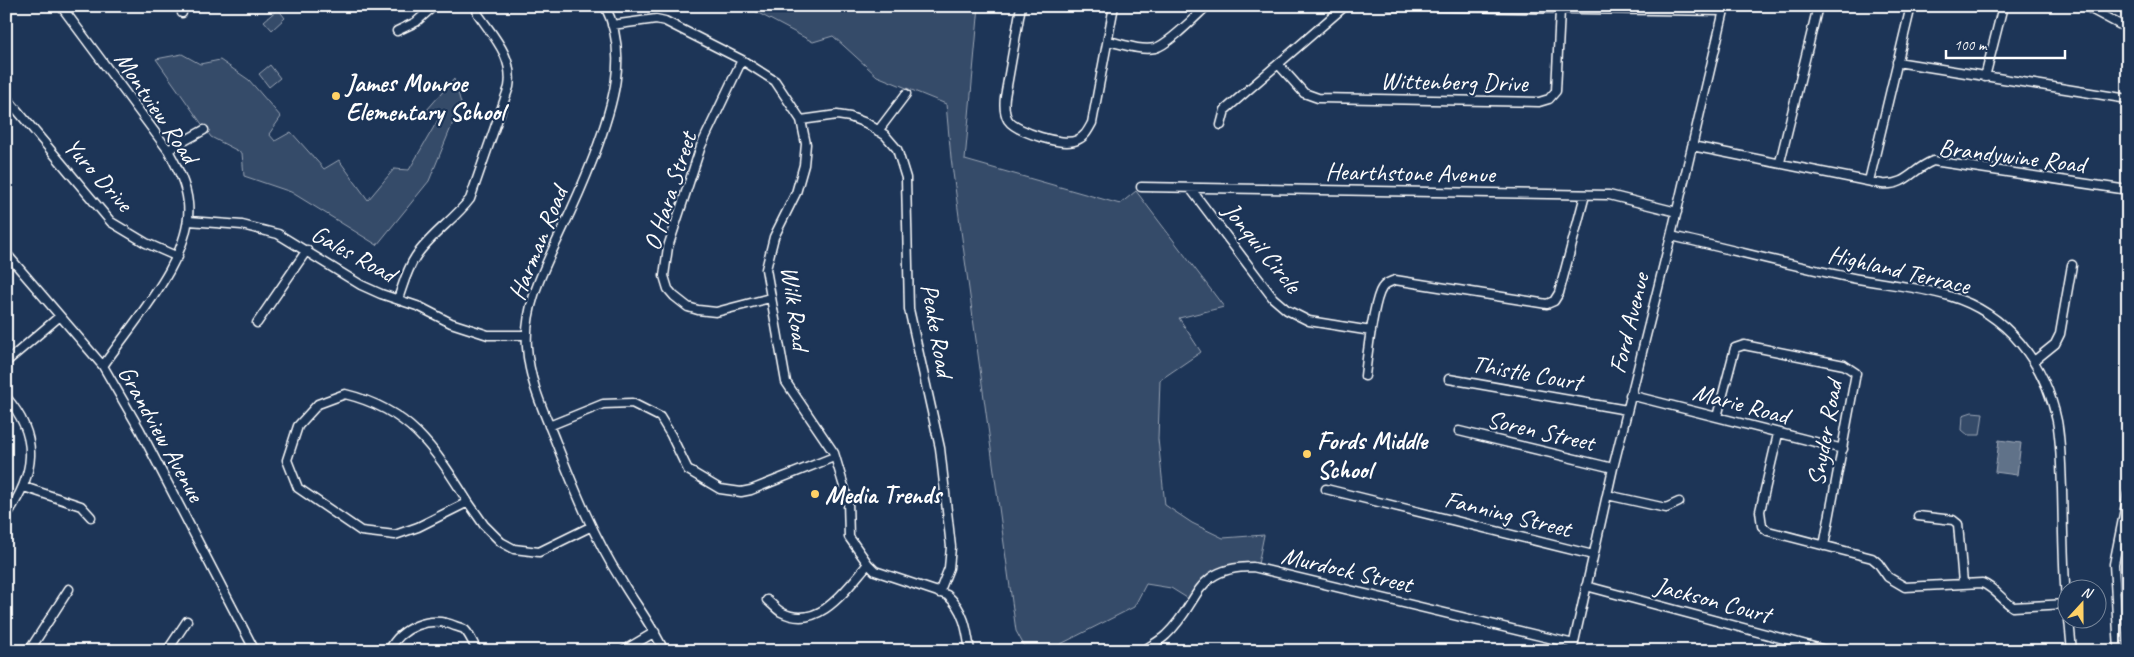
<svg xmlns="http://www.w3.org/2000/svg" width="2134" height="657" font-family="Caveat,sans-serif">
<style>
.green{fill:#364b69;stroke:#9aa5b4}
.water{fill:#617289;stroke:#a0aab8}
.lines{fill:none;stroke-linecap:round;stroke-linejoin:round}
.minor-casing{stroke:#fff;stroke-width:11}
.minor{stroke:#1d3557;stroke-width:8}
.poi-dot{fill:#ffd166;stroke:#1d3557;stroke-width:2}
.labels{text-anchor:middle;stroke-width:4.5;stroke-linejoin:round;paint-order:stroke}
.street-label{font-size:25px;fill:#fff;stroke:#1d3557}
.poi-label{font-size:25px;font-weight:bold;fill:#fff;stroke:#1d3557;text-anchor:start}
</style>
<rect width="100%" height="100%" fill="#1d3557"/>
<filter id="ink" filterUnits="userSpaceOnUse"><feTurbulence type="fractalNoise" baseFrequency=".02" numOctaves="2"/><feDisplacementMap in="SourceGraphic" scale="10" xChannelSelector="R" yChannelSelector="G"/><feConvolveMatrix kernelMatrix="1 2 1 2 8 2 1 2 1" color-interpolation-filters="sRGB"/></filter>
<g filter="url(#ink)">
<path class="green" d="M745,6H979L965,160L1120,204L1136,191L1224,307L1179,318L1201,352L1160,380L1158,439L1165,505L1192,523L1223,538L1264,535L1257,569L1214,576L1192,601L1171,588L1146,584L1134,607L1047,651H1027L1016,631L951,158L946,104L877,76L833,36L813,42Z
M278,9L285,18L272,30L264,21Z
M182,54L200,64L220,60L249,80L281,117L269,134L275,141L291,132L324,169L339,160L368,200L394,169L409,170L439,118L426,111L454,79L461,103L429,181L377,245L291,192L244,176L242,153L211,137L156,59Z
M270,65L280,78L269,87L259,74Z
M1972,412L1983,413L1980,435H1968L1962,430L1963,415Z"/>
<path class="water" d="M1999,440L2021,443L2017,475L1995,472Z"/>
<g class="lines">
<defs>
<path id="minor" d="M61,6L168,150C177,167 186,183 188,203C194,257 132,323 103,366
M605,6C630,55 612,108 594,156C584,182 573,207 561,232C544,269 524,305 527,347C529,380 543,410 555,440C574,488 593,536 621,580C635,604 652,625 664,651
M1021,6L1005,97C1004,105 1004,113 1008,120C1016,132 1064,147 1077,140C1085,137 1088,130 1092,123L1114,6
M1390,6L1724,11
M2085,6L2128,29
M182,13L183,6
M612,25L656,19L665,21L742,60L775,81L801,120L806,144L804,165L796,193L774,237L766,269L786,382L834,453L848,500L849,537L868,564L875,571L947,595C964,609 967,630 970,651
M397,31L416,22L434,6
M1108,41C1122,44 1140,51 1155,48C1168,45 1196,16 1207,6
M742,60L701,146L668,247L664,276L668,289L674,296L688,307L698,310L716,312L770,298
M1897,62L2128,99
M1279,65L1304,93L1318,98L1539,102L1549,99L1556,91L1560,10
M1985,77L2003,6
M6,97L111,222L146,243L178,257
M801,120L837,115L850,117L866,123L885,135L897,149L906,178L909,309L940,448L951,547L949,568L939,593
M1221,125L1225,110L1345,6
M878,131L906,94
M1692,146L1882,184C1907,186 1912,169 1933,161L2128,190
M168,150L204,130
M1780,162L1818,6
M1869,181L1911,6
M1141,187L1609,195L1677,212
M1190,188L1273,298L1287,310L1309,321L1371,331
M189,221L242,225L278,234L361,285L381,294L420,307L451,323L488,335H526
M1671,236C1730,249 1789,265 1848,277C1881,284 1916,286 1949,296C2007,313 2045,363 2057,421C2061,443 2061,467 2062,489C2063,526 2063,562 2066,599
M6,253L103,366L140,430L255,651
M398,299C403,285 407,269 416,256C431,234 454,220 470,199L509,87C514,57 493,36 478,14L476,6
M257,323L307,250
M2034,361L2055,344L2060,334L2072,265
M6,362L60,316
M1365,376C1367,358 1373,301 1382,288C1385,283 1390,282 1395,280L1547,304L1554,301L1559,293L1585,195
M1449,379L1627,410
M345,394C411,410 434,448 468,502L418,527L395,535L361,531L298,488L287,460L298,426L318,404Z
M1630,395L1843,449
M6,397C41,437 35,475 6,516
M1717,417L1735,348L1744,345L1844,365L1856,373L1824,546
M549,426L603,404L632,403L660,417L671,435L688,470L720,489L741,492L751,490L834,457
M1459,431L1613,468
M1778,434L1760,511L1762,526L1768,531L1872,558L1878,563L1888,577L1905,587L1982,583C1995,588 2002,600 2013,607L2066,604
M24,487L81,506L91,517
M1326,489L1593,555
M1607,495L1666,508L1679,502
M468,502L484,525L501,542L514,549L539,552L590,527
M1918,516L1953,520L1958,524L1963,583
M1586,586L1829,651
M767,600C771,603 776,609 781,612C819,632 847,588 868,564
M2069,620L2072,651
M29,651L69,589
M167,651L187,621
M389,651C400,627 431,615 455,626C458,627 463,628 465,630C470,635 474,645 477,651
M623,651L655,632
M1143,651C1150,646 1160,641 1166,635C1201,603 1192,567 1253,567L1574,644
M1572,651L1613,468L1671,236L1725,6
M2119,651L2114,564L2128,494"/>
</defs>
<use href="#minor" class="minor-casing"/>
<use href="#minor" class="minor"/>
</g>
</g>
<g class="poi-dot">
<circle cx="336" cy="96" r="5"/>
<circle cx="1307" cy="454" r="5"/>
<circle cx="815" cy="494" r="5"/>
</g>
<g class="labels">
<g class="street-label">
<text transform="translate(1454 81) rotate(1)" y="9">Wittenberg Drive</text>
<text transform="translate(157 107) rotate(56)" y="9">Montview Road</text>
<text transform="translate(2012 155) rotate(7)" y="9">Brandywine Road</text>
<text transform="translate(1410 172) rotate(1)" y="9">Hearthstone Avenue</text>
<text transform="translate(99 174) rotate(48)" y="9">Yuro Drive</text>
<text transform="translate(669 191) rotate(-72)" y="9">O Hara Street</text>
<text transform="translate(537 243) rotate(-68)" y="9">Harman Road</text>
<text transform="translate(1263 247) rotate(51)" y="9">Jonquil Circle</text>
<text transform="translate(354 253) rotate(29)" y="9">Gales Road</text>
<text transform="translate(1899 269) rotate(13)" y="9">Highland Terrace</text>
<text transform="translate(796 308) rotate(82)" y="9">Wilk Road</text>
<text transform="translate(1628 323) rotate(-76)" y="9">Ford Avenue</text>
<text transform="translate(938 330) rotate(80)" y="9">Peake Road</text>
<text transform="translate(1527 372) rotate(10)" y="9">Thistle Court</text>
<text transform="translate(1741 403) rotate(15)" y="9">Marie Road</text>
<text transform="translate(1541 430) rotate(13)" y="9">Soren Street</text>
<text transform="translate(162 433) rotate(61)" y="9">Grandview Avenue</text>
<text transform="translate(1824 433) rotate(-80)" y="9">Snyder Road</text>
<text transform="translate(1508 513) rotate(14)" y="9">Fanning Street</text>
<text transform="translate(1347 569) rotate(13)" y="9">Murdock Street</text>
<text transform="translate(1713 599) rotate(15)" y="9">Jackson Court</text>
</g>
<g class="poi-label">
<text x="346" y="91">James Monroe<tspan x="346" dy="29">Elementary School</tspan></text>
<text x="1317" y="449">Fords Middle<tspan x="1317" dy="29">School</tspan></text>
<text x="825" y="503">Media Trends</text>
</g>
</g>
<rect width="2134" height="657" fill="none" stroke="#1d3557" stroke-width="25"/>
<rect x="12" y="12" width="2109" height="632" fill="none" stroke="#fff" stroke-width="2" filter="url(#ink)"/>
<g transform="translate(2082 604) rotate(21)"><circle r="24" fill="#1d3557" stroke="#77869a"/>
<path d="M0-4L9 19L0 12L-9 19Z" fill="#ffd166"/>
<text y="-8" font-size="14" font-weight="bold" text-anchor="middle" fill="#ffffff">N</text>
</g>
<path d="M1946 50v8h119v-8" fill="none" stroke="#ffffff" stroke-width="2.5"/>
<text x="1954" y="50" font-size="15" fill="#ffffff" stroke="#1d3557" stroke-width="4" paint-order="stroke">100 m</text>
</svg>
